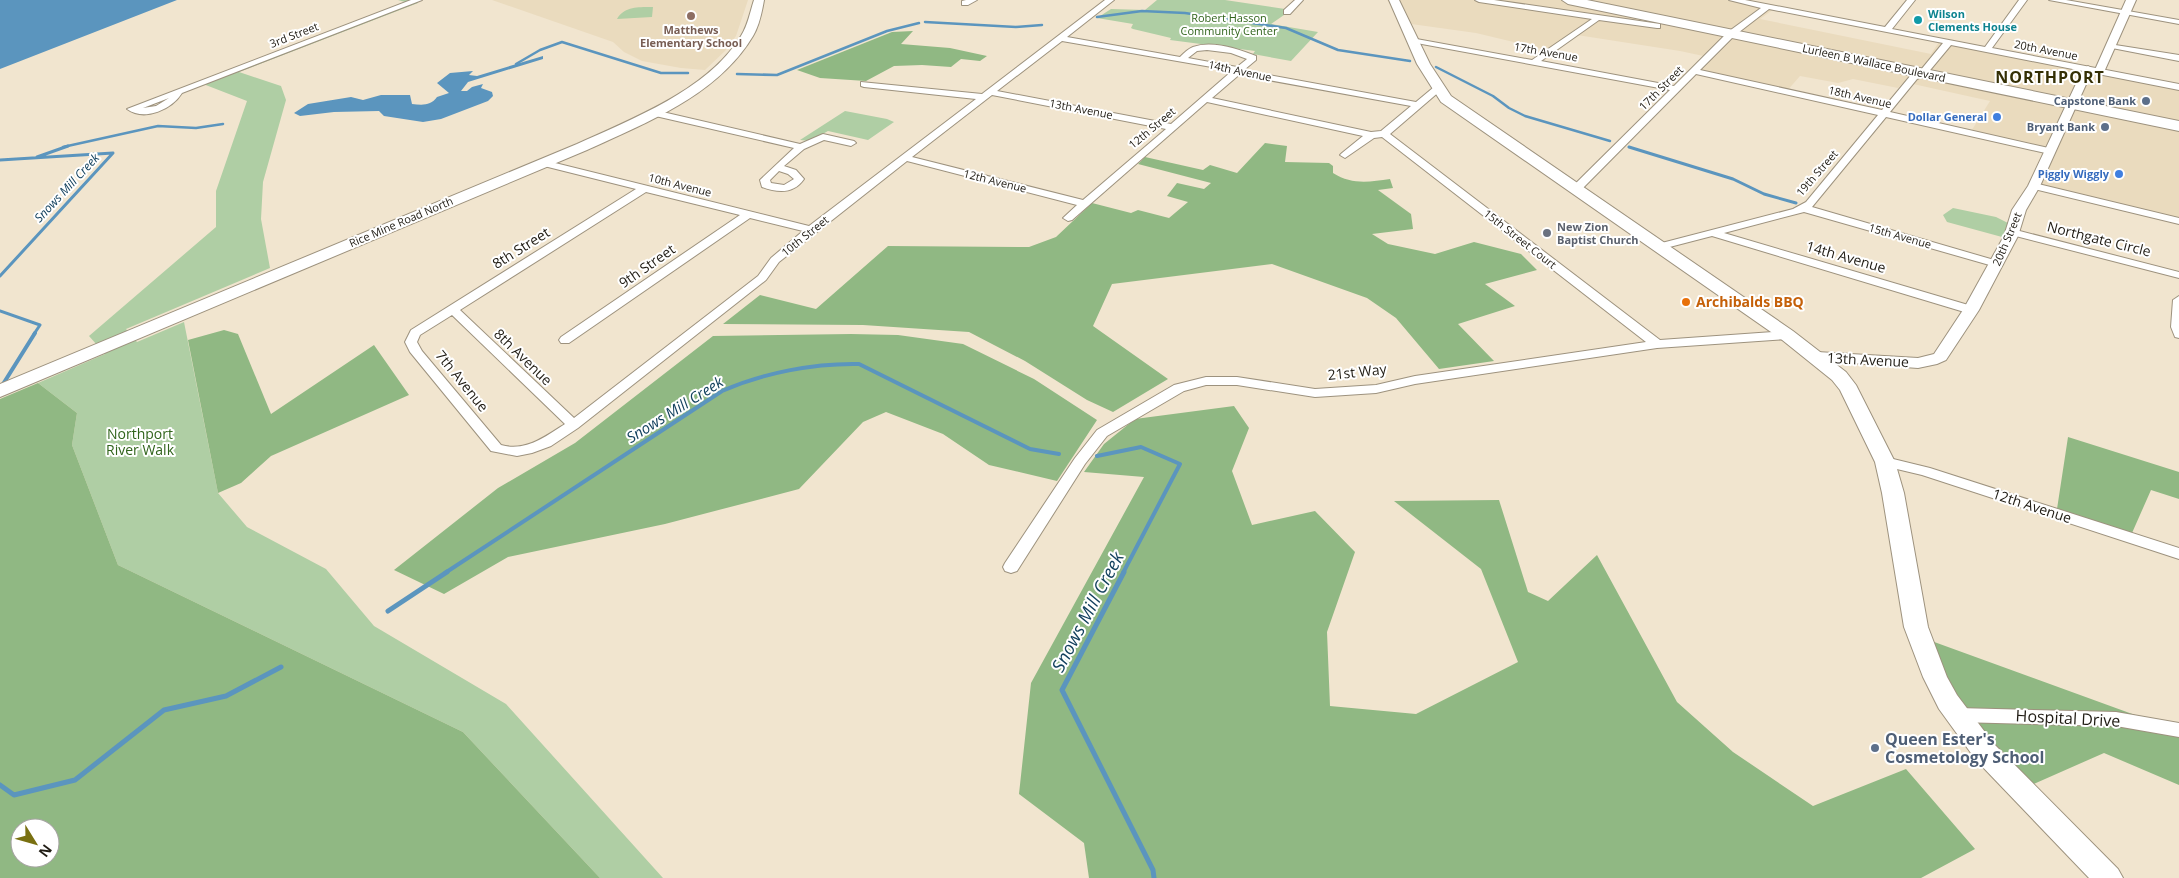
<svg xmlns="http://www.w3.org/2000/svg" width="2179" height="878" font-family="'Open Sans',sans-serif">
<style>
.built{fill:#eadbbe}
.green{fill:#afcea4}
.forest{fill:#90b883;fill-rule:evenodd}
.water{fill:#5b95be}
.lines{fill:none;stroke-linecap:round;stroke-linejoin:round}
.stream-far3{stroke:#5b95be;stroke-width:2.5}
.stream-far2{stroke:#5b95be;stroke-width:3}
.stream-far1{stroke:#5b95be;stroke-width:4}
.stream{stroke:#5b95be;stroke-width:5}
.minor-casing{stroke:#9d927e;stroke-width:2}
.tertiary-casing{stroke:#9d927e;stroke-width:2}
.secondary-casing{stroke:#9d927e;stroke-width:2}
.trunk-casing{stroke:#9d927e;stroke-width:2}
.minor{fill:#fff;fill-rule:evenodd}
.tertiary{fill:#fff;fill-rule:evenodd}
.secondary{fill:#fff;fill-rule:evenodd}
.trunk{fill:#fff;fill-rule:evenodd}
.education-dot{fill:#8d6e63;stroke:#fff;stroke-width:2}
.culture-dot{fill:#0f9aa8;stroke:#fff;stroke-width:2}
.service-dot{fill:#5c6f8a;stroke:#fff;stroke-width:2}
.shop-dot{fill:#3f7fe0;stroke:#fff;stroke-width:2}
.worship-dot{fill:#6b7280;stroke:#fff;stroke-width:2}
.food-dot{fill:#e8710a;stroke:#fff;stroke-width:2}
.labels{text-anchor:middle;stroke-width:4;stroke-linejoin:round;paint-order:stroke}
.far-culture-label{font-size:11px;font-weight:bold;fill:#0d838f;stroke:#fff;text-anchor:start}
.far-park-label{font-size:11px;fill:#31641c;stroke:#fff}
.far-education-label{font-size:11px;font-weight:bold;fill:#785e54;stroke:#fff}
.far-street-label{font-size:11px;fill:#1f1b13;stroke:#fff}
.far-service-label{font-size:11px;font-weight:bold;fill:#4e5e75;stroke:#fff;text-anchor:end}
.far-shop-label{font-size:11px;font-weight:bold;fill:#366cbe;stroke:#fff;text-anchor:end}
.far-worship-label{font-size:11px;font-weight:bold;fill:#5b616d;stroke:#fff;text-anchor:start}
.far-water-label{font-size:12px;font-style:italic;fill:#13415e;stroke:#fff}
.street-label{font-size:14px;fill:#1f1b13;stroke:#fff}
.food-label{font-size:14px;font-weight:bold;fill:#c56008;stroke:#fff;text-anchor:start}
.park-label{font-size:14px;fill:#31641c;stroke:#fff}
.water-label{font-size:15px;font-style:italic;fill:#13415e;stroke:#fff}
.far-district-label{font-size:16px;font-weight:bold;letter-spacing:1px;fill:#342f04;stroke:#fff}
.near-street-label{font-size:16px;fill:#1f1b13;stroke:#fff}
.near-service-label{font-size:16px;font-weight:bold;fill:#4e5e75;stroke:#fff;text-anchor:start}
.near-water-label{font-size:18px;font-style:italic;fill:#13415e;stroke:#fff}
</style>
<rect width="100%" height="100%" fill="#f1e5cf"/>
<path class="built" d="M492,0H748L736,36L725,51L705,70L681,68L642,61L624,52L613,42Z
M1387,0H1727L1774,9L1760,19L1931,54L1941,39L2179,86V221L2034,186L2050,152L1970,133L1990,101L1904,82L1898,88L1853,79L1838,83L1800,76L1786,92L1695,71L1708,57L1680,51L1577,35L1547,50L1476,33L1404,23Z"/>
<path class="green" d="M398,0H417L418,3L239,72L281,86L286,100L263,182L261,219L270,268L126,329L137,342L184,322L218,493L247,527L326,569L374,626L506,704L663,878H600L463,732L118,565L72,445L77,413L38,383L105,354L89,336L216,227V191L247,101L198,82L405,2Z
M1157,0H1225L1285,9L1284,15L1271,24L1318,32L1291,61L1253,54L1255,51L1170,40L1171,38L1133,29L1131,28L1133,24L1097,18L1111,9L1145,10Z
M653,7L652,17L617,19C624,6 640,7 653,7Z
M845,111L887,119L894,122L868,140L828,131L810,141L800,140Z
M1953,208L1996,217L2010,224L2002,237L1947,222L1943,215Z"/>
<path class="forest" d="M913,31L901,44L950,48L987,56L980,61L961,59L951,67L922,65L894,66L866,81L820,78L797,70L892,32Z
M1265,143L1287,146L1285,162L1329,163L1333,166V173C1352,185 1369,182 1390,179L1393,188L1378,190L1411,214L1413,229L1372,234L1388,244L1435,254L1474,242L1521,254L1537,270L1485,284L1515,306L1458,324L1494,361L1439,369L1396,318L1367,298L1272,264L1112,284L1093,326L1168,379L1113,412L1087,400L1025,361L969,332L863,325L723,324L760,295L816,309L888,246L1029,247L1056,237L1092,203L1131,213L1138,210L1169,218L1188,202L1167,196L1177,183L1204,189L1211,183L1138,164L1145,157L1203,170L1210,165L1237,173Z
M224,330L238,334L271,414L374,345L409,395L271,456L241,483L218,493L188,340Z
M851,334L898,335L963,344L1034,379L1097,420L1057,481L989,465L943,434L886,412L863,422L799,489L665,524L508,557L444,594L394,570L498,488L575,443L713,336Z
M38,383L77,413L72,445L118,565L463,732L600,878H0V399ZM20,828H50V858H20Z
M1234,406L1249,428L1232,471L1252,525L1315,511L1355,552L1327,632L1330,706L1416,714L1518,662L1481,569L1394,501L1499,500L1528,592L1548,601L1597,555L1677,702L1733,752L1813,806L1906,769L1975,849L1921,878H1089L1084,843L1019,794L1031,683L1144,477L1084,472L1104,444L1135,419Z
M2068,437L2179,472V499L2151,490L2132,533L2057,509Z
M1926,639L2179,731V785L2104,753L2029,786L1934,687Z"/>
<path class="water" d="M0,0H177L0,69Z
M543,56V59L468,82L461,91H467L472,87L483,84L481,88L492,92L493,96L488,101L441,119L423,122L384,116L379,111L334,112L300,116L294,113L308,104L351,97L363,100L381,95H410L412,104C422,105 431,106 437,97L449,93L437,83L450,73L473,71L469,75L477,76Z"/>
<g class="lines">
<path class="stream-far3" d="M1097,17L1142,11L1185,13L1286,28L1338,50L1410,61
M925,22L1016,27L1042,25
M516,64L540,50L562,42L661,73H688
M1436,67L1493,96L1509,108L1525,116L1610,141
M737,74L777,75L887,31L919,23
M63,147L158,126L196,128L223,124"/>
<path class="stream-far2" d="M1629,147L1733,179L1764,194L1796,203
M37,157L68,146
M0,160L113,153L0,276
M0,311L40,325L34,334"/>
<path class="stream-far1" d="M0,389L35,333
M1097,456L1141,447L1180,464L1123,573
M445,573L722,391C763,373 814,363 859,364L1030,449L1059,454"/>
<path class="stream" d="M1124,572L1062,690L1153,870L1154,878
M388,611L447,572
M0,785L14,795L75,780L164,710L226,696L281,667"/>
<defs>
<path id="minor" d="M411,0H422L182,93C172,109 145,122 127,109ZM169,98L156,106L143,108Z
M966,0H977L968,5H962V1Z
M1105,0H1114L1067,37L1180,57C1184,53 1188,49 1193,47C1212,40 1238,49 1256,56V60L1244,70L1247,71L1416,102L1434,87H1440V91L1390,134L1660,340L1787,331L1793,335L1787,339L1657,348L1415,384L1376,393L1315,397L1237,385H1206L1184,391L1107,436L1085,464L1017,571L1011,573L1005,571L1003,567L1005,563L1075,458L1097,430L1174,385L1206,377H1237L1315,389L1376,385L1415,376L1646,342L1382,137L1374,138L1345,158L1340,155L1342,153L1363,136L1207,102L1072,220L1068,221L1063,218L1077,205L907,161L779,262L766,280L578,428L551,446L532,453L517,456L491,451L410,352L405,342L411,330L636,189L540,165V161L543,160L809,226L976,99L864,87L861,86V82L982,94ZM1062,41L1229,70L1232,71L1171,124L997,91ZM1207,50L1231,53L1247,59L1237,67L1188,58L1197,51ZM1240,74L1246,76L1411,106L1381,131L1371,132L1212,98ZM992,95L1166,129L1083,200L912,157ZM646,192L740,215L561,337L559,340L561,343H569L750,218L803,231L771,258L758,276L574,418L460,310ZM452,315L565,424C545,437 525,452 501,445L422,351L417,342L420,335Z
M1295,0H1303L1290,14H1284V10Z
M1475,0H1494L1660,24V28H1657L1599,20L1541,61L1674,86L1728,32L1761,8L1729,0H1745L1885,27L1907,0H1915L1892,29L1985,47L2019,0H2027L1992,48L2179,84V90L1951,45L1926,75L1917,79L1890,112L2053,149V153L2050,154L1886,117L1812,207L2001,262L2003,264L2001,266H1993L1804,212L1724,233L1975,307L1977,310L1971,314L1712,236L1658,250L1652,247L1654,245L1793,209L1806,202L1878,115L1696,74L1579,192H1571V188L1670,90L1411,42L1407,40L1411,38L1532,60L1592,19L1479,2ZM1769,9L1943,43L1920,71L1911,75L1882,110L1700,70L1734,36Z
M2049,0H2066L2179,20V24Z
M2109,44L2179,55V61L2112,48H2109Z
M654,110L800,144L823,134L854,141L856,143L851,146L824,140L804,149L784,166L796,170L804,179C794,194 778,193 762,187L760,180L794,148L651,115V111ZM779,171L788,174L794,179L784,185L771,183L770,180Z
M2034,183L2179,218V224L2030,188L2029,186Z
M2012,229L2179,272V278L2008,234L2007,232Z
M2179,296V338L2175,337L2171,327L2173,300Z
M1885,457L1930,468L2179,548V559L1922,475L1880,465L1878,462L1880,459Z
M1957,708L2116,712L2179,723V737L2116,726L1957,722L1951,720L1948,715L1951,710Z"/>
<path id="tertiary" d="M2126,0H2136L2104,72L2099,75L2095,74L2094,72Z
M2088,66L2093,69L2040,186L2026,210L2018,236L1979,310L1946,360L1937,364L1918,368L1811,360L1809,357L1811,354L1817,352L1918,358L1934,354L1963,310L2004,236L2012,210L2028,186L2083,69Z"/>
<path id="secondary" d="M754,0H764C762,12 759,26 753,36C718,95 646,123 587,150L0,397V384L577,144C632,119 708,90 741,36C748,25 750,12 754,0Z
M1389,0H1399L1430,64L1451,96L1793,331L1846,372L1856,385L1895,462L1904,493L1928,627L1947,677L1957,695L1994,744L2118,869L2123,878H2089L1976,760L1939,709L1923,677L1904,627L1882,493L1875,462L1840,390L1832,380L1781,339L1441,102L1417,64Z"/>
<path id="trunk" d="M1562,0H1587L2179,121V131L1568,4Z"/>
</defs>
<use href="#minor" class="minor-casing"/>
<use href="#tertiary" class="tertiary-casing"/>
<use href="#secondary" class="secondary-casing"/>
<use href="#trunk" class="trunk-casing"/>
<use href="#minor" class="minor"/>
<use href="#tertiary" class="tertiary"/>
<use href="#secondary" class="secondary"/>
<use href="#trunk" class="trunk"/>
</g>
<circle class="education-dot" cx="691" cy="16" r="5"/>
<circle class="culture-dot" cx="1918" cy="20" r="5"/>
<g class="service-dot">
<circle cx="2146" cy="101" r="5"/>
<circle cx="2105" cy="127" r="5"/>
<circle cx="1875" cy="748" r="5"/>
</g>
<g class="shop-dot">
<circle cx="1997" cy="117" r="5"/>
<circle cx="2119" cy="174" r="5"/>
</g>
<circle class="worship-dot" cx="1547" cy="233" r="5"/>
<circle class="food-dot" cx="1686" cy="302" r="5"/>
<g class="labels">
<g class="far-culture-label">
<text x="1928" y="18">Wilson<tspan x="1928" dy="13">Clements House</tspan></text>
</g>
<g class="far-park-label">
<text x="1229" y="22">Robert Hasson<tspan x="1229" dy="13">Community Center</tspan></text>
</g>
<g class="far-education-label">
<text x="691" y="34">Matthews<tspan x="691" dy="13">Elementary School</tspan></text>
</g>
<g class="far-street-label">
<text transform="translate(294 35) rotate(-21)" y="4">3rd Street</text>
<text transform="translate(2046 50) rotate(11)" y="4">20th Avenue</text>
<text transform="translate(1546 52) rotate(10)" y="4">17th Avenue</text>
<text transform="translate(1874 63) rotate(12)" y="4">Lurleen B Wallace Boulevard</text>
<text transform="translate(1240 71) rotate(12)" y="4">14th Avenue</text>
<text transform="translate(1661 88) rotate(-45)" y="4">17th Street</text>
<text transform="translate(1860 97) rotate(13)" y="4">18th Avenue</text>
<text transform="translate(1081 109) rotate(11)" y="4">13th Avenue</text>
<text transform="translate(1152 128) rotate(-40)" y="4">12th Street</text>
<text transform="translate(1817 173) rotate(-49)" y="4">19th Street</text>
<text transform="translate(995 181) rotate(14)" y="4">12th Avenue</text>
<text transform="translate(680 185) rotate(14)" y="4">10th Avenue</text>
<text transform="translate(401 222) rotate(-23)" y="4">Rice Mine Road North</text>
<text transform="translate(805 236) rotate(-39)" y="4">10th Street</text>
<text transform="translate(1900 236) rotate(16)" y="4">15th Avenue</text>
<text transform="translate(1520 239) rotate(38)" y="4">15th Street Court</text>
<text transform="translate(2007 239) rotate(-67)" y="4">20th Street</text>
</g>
<g class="far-service-label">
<text x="2136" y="105">Capstone Bank</text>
<text x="2095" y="131">Bryant Bank</text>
</g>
<g class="far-shop-label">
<text x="1987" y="121">Dollar General</text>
<text x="2109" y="178">Piggly Wiggly</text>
</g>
<g class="far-worship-label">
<text x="1557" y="231">New Zion<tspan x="1557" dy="13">Baptist Church</tspan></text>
</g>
<g class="far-water-label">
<text transform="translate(67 188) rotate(-47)" y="4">Snows Mill Creek</text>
</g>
<g class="street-label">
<text transform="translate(2099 239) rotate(14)" y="5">Northgate Circle</text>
<text transform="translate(521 248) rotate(-32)" y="5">8th Street</text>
<text transform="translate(1846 257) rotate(16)" y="5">14th Avenue</text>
<text transform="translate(647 266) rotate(-35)" y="5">9th Street</text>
<text transform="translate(523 357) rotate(44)" y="5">8th Avenue</text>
<text transform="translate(1868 360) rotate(3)" y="5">13th Avenue</text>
<text transform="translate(1357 372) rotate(-6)" y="5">21st Way</text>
<text transform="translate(462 381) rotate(51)" y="5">7th Avenue</text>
<text transform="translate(2032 506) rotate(18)" y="5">12th Avenue</text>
</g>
<g class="food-label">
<text x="1696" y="307">Archibalds BBQ</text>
</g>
<g class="park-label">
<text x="140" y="439">Northport<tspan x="140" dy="16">River Walk</tspan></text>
</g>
<g class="water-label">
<text transform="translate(675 410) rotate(-32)" y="5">Snows Mill Creek</text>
</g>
<g class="far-district-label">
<text x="2050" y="83">NORTHPORT</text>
</g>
<g class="near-street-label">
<text transform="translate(2068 718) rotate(3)" y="6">Hospital Drive</text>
</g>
<g class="near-service-label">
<text x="1885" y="745">Queen Ester's<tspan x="1885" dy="18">Cosmetology School</tspan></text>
</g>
<g class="near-water-label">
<text transform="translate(1088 612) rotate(-62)" y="6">Snows Mill Creek</text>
</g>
</g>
<g transform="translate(35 843) rotate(127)"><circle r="24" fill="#ffffff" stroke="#a5a4a1"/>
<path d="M0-4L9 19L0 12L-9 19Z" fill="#797011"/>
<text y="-8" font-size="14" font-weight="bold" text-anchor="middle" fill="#1f1b13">N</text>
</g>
</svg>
